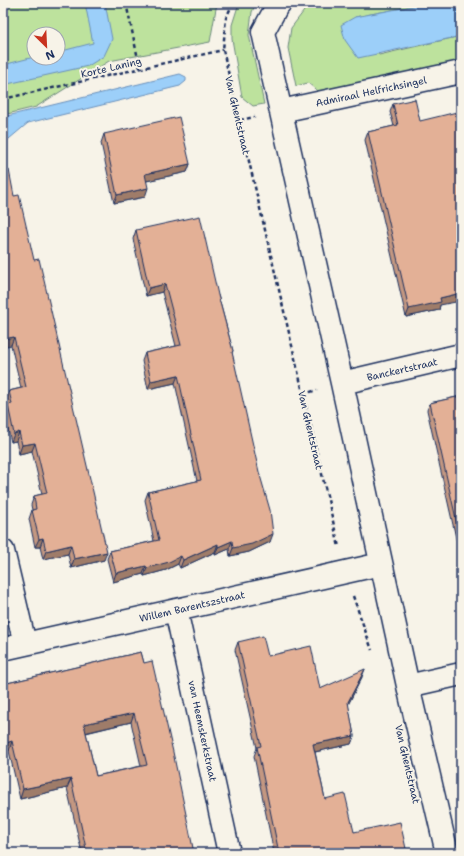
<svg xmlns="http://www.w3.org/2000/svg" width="464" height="856" font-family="'Shantell Sans',sans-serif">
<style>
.green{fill:#bde29d;stroke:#6c887e;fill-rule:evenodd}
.water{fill:#9ccff9;stroke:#688fbb}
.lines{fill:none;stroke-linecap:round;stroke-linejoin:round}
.minor-casing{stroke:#1b2f5e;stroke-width:25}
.path{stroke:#1b2f5e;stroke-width:2.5;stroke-dasharray:4 3;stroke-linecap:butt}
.minor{stroke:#f7f3e8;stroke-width:22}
.wall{fill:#c39781;stroke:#1b2f5e;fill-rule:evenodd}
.shaded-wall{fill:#9f7b69;stroke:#1b2f5e}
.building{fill:#e3b096;stroke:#1b2f5e;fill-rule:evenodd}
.labels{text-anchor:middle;stroke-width:4;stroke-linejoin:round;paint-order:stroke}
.street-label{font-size:10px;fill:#1b2f5e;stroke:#f7f3e8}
</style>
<rect width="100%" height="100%" fill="#f7f3e8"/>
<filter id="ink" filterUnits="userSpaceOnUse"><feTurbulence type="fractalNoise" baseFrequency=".025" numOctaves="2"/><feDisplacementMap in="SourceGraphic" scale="8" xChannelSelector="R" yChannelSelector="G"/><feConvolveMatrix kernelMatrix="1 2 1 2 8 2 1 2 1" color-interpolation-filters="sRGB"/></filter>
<g filter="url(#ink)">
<path class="green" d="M3,3H217L210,42L109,61L36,107L3,115ZM34,34H58V58H34Z
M239,3H256L252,12L249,35L264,104L253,106L242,97L232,39V25Z
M310,3H429L355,17L379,55L461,36V61L320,93L308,83L296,86L288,48L291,28Z"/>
<path class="water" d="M85,3H105L112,39L104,56L88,66L3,85V65L34,57L58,58V52L93,43Z
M429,3H461V36L358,58L345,40L341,25L355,17Z
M180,74L186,77V81L180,86L28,123L3,144V117Z"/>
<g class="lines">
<defs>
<path id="minor" d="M280,3L277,6L263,32L342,383L408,686L447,853
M281,111L461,72
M342,383L461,355
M3,551L25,644
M176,610L229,853
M3,649L381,564
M408,686L461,674"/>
</defs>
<use href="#minor" class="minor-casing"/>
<path class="path" d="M126,3L140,68
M233,3L226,18L223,50L339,547
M3,99L223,50
M240,120L255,117
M303,394L317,390
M353,596L372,650"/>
<use href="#minor" class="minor"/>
</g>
<path class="wall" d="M393,104L440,305L439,310L406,317L365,140L368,132L394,126L390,112Z
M104,134L190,164L187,172L146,181L145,197L114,203L101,143Z
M14,196L104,560L71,568L68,554L43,559L40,547H35L29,519L32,510L31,505L34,496L42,494L32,451L19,454L16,441L11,442L4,413L7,405L6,399L9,391L21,388L11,345Z
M136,230L218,295L233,351L232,353L270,542L249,552L230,556L229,549L215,555V552L180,568L178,564L166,570L144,576L143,574L113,582L107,559L110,551L154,541L145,500L148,492L197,481L175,383L148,389L142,361L145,353L176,346L162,292L146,296L133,239Z
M461,396V560L427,410L430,403Z
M238,642L268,656L320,689L362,677L348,704L354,736L351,744L315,752L325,799L354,832L407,853H274L254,756L257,748L235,650Z
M141,652L194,853H82L67,788L20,799L9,751L3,684ZM131,722L141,766L96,776L86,733Z"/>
<path class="shaded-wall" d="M190,164L187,172L142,182L145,174Z
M148,188L145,197L114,203L117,195Z
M165,284L162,292L146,296L149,288Z
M461,293V301L440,305L439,310L406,317L409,309L440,298Z
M14,337L11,345L3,347V339Z
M178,375L175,383L148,389L151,381Z
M19,432L16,441L11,442L14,434Z
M35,443L32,451L19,454L22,445Z
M273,534L270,542L249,552L230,556L233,548Z
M43,538L40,547H35L39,539Z
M232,541L229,549L215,555L218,547Z
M218,544L215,552L180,568L183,560Z
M71,545L68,554L43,559L46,551Z
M107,552L104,560L71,568L74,559Z
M181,556L178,564L166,570L144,576L147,568Z
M146,566L143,574L113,582L116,573Z
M365,669L362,677L345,711L348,702Z
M134,713L131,722L80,734L84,724Z
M354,736L351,744L310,753L313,744Z
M12,741L9,751L3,752V744Z
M71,779L67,788L20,799L23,789Z"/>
<path class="building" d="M415,99L420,121L461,111V293L440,298L441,302L409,309L368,132L398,125L393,104Z
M179,117L190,164L145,174L148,188L117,195L104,134Z
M9,170L14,196L19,195L34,260L39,259L107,552L74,559L71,545L46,551L43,538L39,539L32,510L36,509L34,496L47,493L35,443L22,445L19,432L14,434L8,405L12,404L9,391L26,387L14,337L3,339V172Z
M200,216L218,295L233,351L232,352L259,472L270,510L273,534L252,544L233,548L232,541L218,547V544L183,560L181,556L169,562L147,568L146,566L116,573L110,551L159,540L148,492L201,480L178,375L151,381L145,353L181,345L165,284L149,288L136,230Z
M461,396V541L430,403Z
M263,636L268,656L311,646L320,689L365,669L348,702L354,736L313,744L325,799L345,794L354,832L400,822L407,853H279L257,747L261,746L238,642Z
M141,652L144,663L152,661L173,752L194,853H87L71,779L23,789L12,741L3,744V684ZM134,713L147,765L96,776L84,724Z"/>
</g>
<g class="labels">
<g class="street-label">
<text transform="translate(111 67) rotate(-13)" y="4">Korte Laning</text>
<text transform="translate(371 91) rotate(-12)" y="4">Admiraal Helfrichsingel</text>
<text transform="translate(238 115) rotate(77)" y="4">Van Ghentstraat</text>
<text transform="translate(402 369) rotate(-13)" y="4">Banckertstraat</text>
<text transform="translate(311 430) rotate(77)" y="4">Van Ghentstraat</text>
<text transform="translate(192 606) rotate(-13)" y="4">Willem Barentszstraat</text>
<text transform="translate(203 731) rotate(78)" y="4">van Heemskerkstraat</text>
<text transform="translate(408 764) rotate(77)" y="4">Van Ghentstraat</text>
</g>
</g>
<rect width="464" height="856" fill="none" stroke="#f7f3e8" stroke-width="16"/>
<rect x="8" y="8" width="448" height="840" fill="none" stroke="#1b2f5e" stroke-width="1.5" filter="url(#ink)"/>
<g transform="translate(46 46) rotate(156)"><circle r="19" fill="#f7f3e8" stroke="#9fa5b1"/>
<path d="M0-3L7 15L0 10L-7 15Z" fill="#c8321e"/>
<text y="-6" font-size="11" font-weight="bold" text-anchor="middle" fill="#1b2f5e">N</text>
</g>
</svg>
